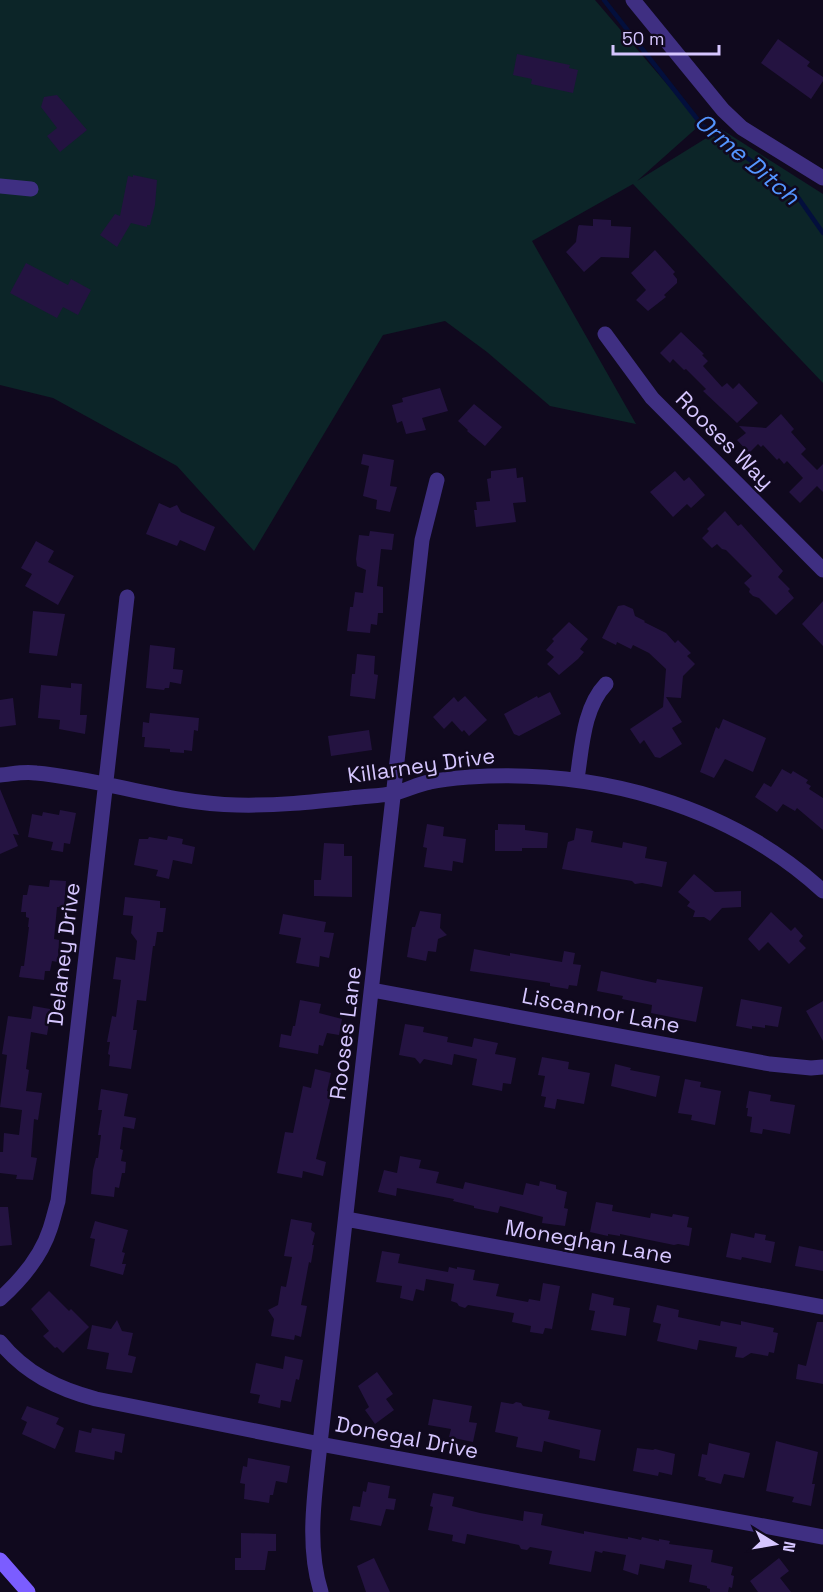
<svg xmlns="http://www.w3.org/2000/svg" width="823" height="1592" font-family="'Space Grotesk',sans-serif">
<style>
.green{fill:#0c2528}
.lines{fill:none;stroke-linecap:round;stroke-linejoin:round}
.stream{stroke:#030f3c;stroke-width:4.5}
.building{fill:#241341}
.minor{stroke:#3f2f82;stroke-width:15}
.secondary{stroke:#7b5dff;stroke-width:15}
.labels{text-anchor:middle;stroke-width:5;stroke-linejoin:round;paint-order:stroke}
.street-label{font-size:22px;fill:#d6c6ff;stroke:#10091e}
.water-label{font-size:24px;font-style:italic;fill:#5495ff;stroke:#10091e}
</style>
<rect width="100%" height="100%" fill="#10091e"/>
<path class="green" d="M0,0H595L701,124L637,181L721,129L823,194V383L633,184L532,241L636,424L550,406L487,352L445,321L383,335L254,551L177,466L53,398L0,385Z"/>
<g class="lines">
<path class="stream" d="M604,0L701,124L795,193L823,233"/>
</g>
<path class="building" d="M778,39L810,62L807,66L823,77V81L811,99L761,63Z
M517,54L570,65L569,68L578,70L573,93L531,84L532,79L513,75Z
M57,95L87,130L60,152L47,136L57,128L41,107L44,97Z
M133,175L157,180L155,205L150,225H147V227L131,223L117,247L100,235L115,214L120,216L128,176L133,177Z
M593,219L611,220V226L631,227L629,258L601,257L584,272L566,252L576,242L578,227L579,225L593,226Z
M655,250L675,272L673,274L677,279V283L664,295L666,297L648,311L636,300L646,290L631,273Z
M26,263L68,285L71,279L91,290L78,315L63,307L57,318L10,293Z
M681,332L704,354L702,355L708,361L703,366L722,387L727,383L733,389L739,383L758,403L737,423L703,391L706,389L686,369L684,370L673,359L670,363L660,353Z
M440,388L448,411L422,418L426,430L406,434L402,421L397,423L392,405L403,402L402,398Z
M474,404L502,427L485,446L467,431L468,430L458,421Z
M781,414L794,429L791,432L806,449L801,454L817,470L823,464V492L817,486L800,503L789,492L803,478L787,461L784,464L779,458L777,460L763,445L761,447L758,444L749,453L737,440L746,433L739,426L766,428Z
M363,454L394,460L390,486L397,487L390,512L376,509L377,500L363,496L369,466L361,464Z
M516,468L517,478L523,477L526,502L513,503L516,522L476,527L474,510H477L476,502L490,501L487,479L491,478V471Z
M675,471L684,481L689,477L705,495L691,508L687,504L673,517L650,492Z
M159,503L170,508L177,505L181,512L215,527L205,551L180,540L177,546L146,534Z
M725,511L738,526L741,524L783,571L778,577L790,589L788,591L794,598L776,615L759,598L753,596L749,592L750,589L744,583L752,576L726,550L722,549L717,544L712,548L702,538L709,531L707,529Z
M370,531L394,534L392,550L381,549L377,586L383,587V613H378L377,625L371,624L370,633L347,631L350,607H353L355,592L363,593L366,570L357,566L356,559L359,535L369,536Z
M36,541L54,551L48,562L74,576L58,605L25,586L32,574L21,568Z
M823,601V646L802,624Z
M624,605L633,609L635,616L645,621L644,622L666,633L675,643L678,640L691,653L687,656L695,664L683,676L681,698L666,697L682,722L672,728L682,744L660,758L655,757L644,740L640,744L630,729L663,707L666,669L649,653L633,645L631,649L617,642L616,645L602,638L618,606Z
M33,611L65,614L57,656L29,653Z
M569,622L588,639L580,649L584,652L578,659L559,675L547,664L554,657L546,650L554,641L552,639Z
M150,645L175,648L173,669L183,670L181,684L170,682L169,688H165L164,690L146,688Z
M357,654L375,656L374,672V674L378,675L375,699L350,696L352,674H355Z
M71,683L82,684L80,715H87L85,734L59,729L60,720L38,718L41,685L71,688Z
M550,692L561,714L519,736L514,734L504,714L537,696L538,698Z
M465,696L487,720L469,736L464,730L462,732L452,721L444,729L433,717L454,697L458,702Z
M13,698L16,725L0,727V700Z
M150,713L199,718L198,731L194,730L192,751L184,750V753L170,752V749L144,747L145,737H142L143,722L149,723Z
M723,719L766,738L753,772L725,759L714,778L700,772L716,727L719,729Z
M369,730L372,750L331,756L328,736Z
M782,769L791,774L793,771L808,780L806,783L811,786L809,789L823,798V830L797,808L795,811L783,804L777,812L755,797L764,783L771,787Z
M0,789L19,835L13,834L18,846L0,854Z
M60,810L76,813L70,844L64,843L63,852L51,850L53,842L28,837L32,814L42,816L43,812L59,815Z
M427,824L444,827L443,836L466,839L463,863L453,861L452,871L424,867L427,848L423,847Z
M498,824L525,825V830L548,833L547,848H522V851H495V830H498Z
M576,828L593,831L591,842L622,848L623,842L647,847L645,858L667,862L662,887L642,883L635,884L632,881L562,869L568,842L574,840Z
M168,836L183,839L182,844L195,847L192,864L173,860L169,879L156,876L158,870L134,865L139,839H148L149,837L167,840Z
M324,843L344,844V856H352V897L314,896V880H321Z
M694,874L715,892L741,891V907L722,908L710,921L704,917H693L695,911L687,906L690,902L678,892Z
M50,880L66,881L64,907H57L54,939L59,940L58,962L52,961L50,971H45L44,980L19,977L21,966H24L29,927H28L29,918L26,917V912H21L23,895H27L29,885L49,887Z
M125,897L160,901V908H166L163,932H157L155,946H153L146,1001L137,1000L133,1030H137L131,1069L109,1066L110,1055L108,1054L110,1042H107L112,1016L116,1017L121,980L113,979L116,957L135,960L137,941L131,933L133,916L123,915Z
M420,911L441,914L440,928L447,935L438,939L436,952L428,951L426,961L407,957L412,927H415Z
M771,912L791,931L795,927L803,936L799,941L806,948L789,964L768,942L759,951L748,939Z
M283,914L326,922L324,932L334,933L329,958L320,956L319,967L296,963L301,938L279,934Z
M474,949L510,956V953L562,962L564,951L575,953L573,964L581,965L577,986L569,985L568,989L550,986V983L470,971Z
M601,971L656,983L657,979L703,987L696,1022L651,1013L652,1005L622,999L623,996L597,991Z
M741,999L782,1007L778,1027L765,1025V1028L752,1026V1029L736,1026Z
M300,1000L321,1004L319,1013L342,1019L339,1035L327,1033L323,1046L319,1045L318,1054L279,1047L281,1034L291,1036L293,1026H295Z
M823,1001V1041L806,1011Z
M33,1006L50,1009V1016L47,1035L31,1032L26,1069L29,1070L26,1091L42,1093L38,1120L34,1119L31,1157L37,1158L33,1180L16,1179L17,1175L0,1173V1152H3L4,1133L19,1135L22,1110L0,1107L7,1055L2,1054L8,1016L31,1019Z
M405,1024L424,1027L423,1032L448,1037L447,1042L472,1047L474,1038L498,1043L495,1054L516,1058L511,1084L503,1083L502,1091L472,1085L477,1059L454,1054L452,1065L424,1059L420,1064L415,1058L399,1055Z
M542,1057L569,1062L568,1069L590,1073L584,1104L557,1099L555,1109L544,1107L546,1097L541,1096L545,1076L538,1075Z
M615,1064L631,1068L630,1070L660,1076L656,1097L611,1086Z
M315,1069L331,1073L327,1091L332,1092L316,1159L326,1162L323,1176L303,1171L302,1178L277,1173L285,1132L293,1133L303,1086L311,1088Z
M685,1079L701,1082L700,1087L721,1091L715,1125L691,1120L692,1115L678,1113Z
M101,1089L128,1094L124,1116L136,1118L134,1129L123,1127L120,1149L123,1150L121,1161L126,1162L125,1173H122L119,1188L115,1187L114,1197L91,1194L93,1170L96,1158H98L101,1135H98L102,1110H98Z
M749,1091L771,1095L770,1101L795,1105L790,1134L763,1129L762,1134L750,1132L752,1117L747,1116L748,1108H746Z
M400,1156L421,1160L419,1168L439,1172L436,1183L463,1189L465,1182L523,1195L526,1183L539,1186L540,1181L556,1185V1189L567,1192L564,1208L568,1209L565,1226L542,1223L543,1217L500,1206L498,1213L474,1208V1206L453,1201L454,1199L397,1188L396,1196L378,1192L384,1170L397,1173Z
M596,1202L613,1205L612,1211L650,1218L651,1213L672,1217L673,1214L689,1217L687,1227L692,1228L689,1246L678,1244L674,1245L620,1234V1236L608,1234V1236L590,1232Z
M0,1207H8L12,1245L0,1246Z
M291,1219L312,1223L311,1230L315,1233L312,1245H314L311,1263L309,1262L301,1305L307,1306L301,1337L295,1335L294,1340L271,1336L274,1319L268,1310L278,1305L281,1286L286,1287L292,1257L284,1256Z
M95,1221L128,1230L122,1252L125,1253L122,1264H126L123,1275L90,1266L95,1239L90,1238Z
M731,1233L754,1238L755,1233L766,1235L765,1240L775,1242L771,1263L742,1257L741,1260L726,1257Z
M799,1246L823,1251V1271L795,1266Z
M382,1251L400,1254L398,1263L448,1272L449,1267L457,1269V1267L475,1270L473,1280L499,1284L496,1296L528,1302L529,1299L540,1301L543,1283L560,1286L552,1329L545,1328L543,1334L530,1332L531,1326L512,1322L514,1313L468,1305L465,1308L459,1306L457,1303L451,1301L454,1284L426,1279L424,1291L416,1289L413,1301L400,1298L402,1286L376,1282Z
M49,1291L69,1311L71,1309L89,1327L63,1353L57,1347L55,1348L43,1336L49,1331L31,1309Z
M592,1293L614,1298L613,1305L630,1308L626,1336L591,1330L595,1311L589,1310Z
M657,1305L679,1310L678,1317L720,1326L721,1321L741,1325V1321L774,1328L773,1332L778,1333L774,1353L769,1352L768,1356L751,1353L743,1358L735,1357L737,1347L699,1340L697,1350L657,1341L661,1324L653,1322Z
M117,1320L122,1331L133,1333L128,1355L136,1357L132,1373L106,1369L109,1353L87,1349L92,1325L111,1329Z
M817,1322H823V1384L796,1379L798,1364L806,1366Z
M285,1356L303,1360L299,1380L296,1379L291,1402L281,1400L280,1408L258,1403L260,1395L250,1393L256,1363L283,1369Z
M377,1372L393,1394L386,1399L394,1410L375,1424L365,1410L369,1407L358,1386Z
M433,1399L472,1406L469,1422L477,1423L473,1442L449,1437L451,1429L428,1425Z
M501,1402L513,1404L516,1402L521,1403L523,1406L550,1411L548,1419L601,1430L595,1461L579,1458L580,1450L544,1441L542,1452L516,1447L518,1437L495,1432Z
M27,1406L59,1418L56,1424L64,1428L55,1449L22,1434L27,1422L21,1419Z
M92,1428L125,1434L122,1453L115,1451L114,1460L75,1452L79,1430L91,1433Z
M776,1441L818,1452L812,1484H815L811,1506L792,1502L794,1497L766,1491Z
M709,1443L750,1453L744,1478L724,1474L721,1484L705,1480L706,1478L698,1476L702,1454L707,1455Z
M637,1448L653,1450L655,1449L675,1454L672,1475L659,1472L658,1476L633,1471Z
M248,1458L290,1466L287,1483L276,1481L273,1495H270L269,1503L244,1499L245,1484L240,1483L243,1466L247,1467Z
M368,1482L390,1486L388,1498L396,1499L394,1510L386,1509L381,1526L350,1520L353,1506L360,1507L363,1491L366,1492Z
M433,1493L454,1497L452,1506L480,1513L523,1521L524,1511L543,1514L541,1525L584,1534V1531L621,1538L628,1539V1537L641,1540L642,1537L659,1541V1539L670,1541L669,1544L713,1550L711,1562L733,1567L731,1575L734,1576L732,1588L729,1587L728,1592H710V1589L707,1588V1586L689,1582L692,1565L666,1560L664,1569L640,1564L638,1575L623,1570L626,1555L603,1551L602,1553L595,1551L591,1572L549,1564L552,1551L530,1547L527,1550L521,1549L519,1545L467,1534L465,1544L452,1541L453,1535L428,1530L433,1507L430,1506Z
M241,1533L276,1534V1551H268L265,1570H235V1558H241Z
M374,1558L390,1592H366L357,1566Z
M779,1558L789,1571L780,1578L791,1592H758L750,1581Z"/>
<g class="lines">
<path class="minor" d="M633,0L723,110L742,128L823,178
M0,186L31,189
M605,334L652,398L823,570
M0,775C12,774 25,771 36,773C104,779 169,804 237,805C275,806 313,802 350,798C365,796 381,796 395,793C407,790 418,784 430,782C443,779 457,778 470,777C596,769 728,804 823,891
M577,779C582,748 583,708 606,684
M372,990L770,1064L811,1068L823,1067
M346,1219L823,1307
M0,1299C21,1280 41,1257 50,1229C53,1220 55,1211 58,1201L127,597
M0,1342C25,1373 58,1389 96,1399L320,1444L823,1537
M321,1592C306,1544 315,1493 320,1444L422,540L437,480"/>
<path class="secondary" d="M0,1560L28,1592"/>
</g>
<g class="labels">
<g class="street-label">
<text transform="translate(725 440) rotate(45)" y="8">Rooses Way</text>
<text transform="translate(421 765) rotate(-8)" y="8">Killarney Drive</text>
<text transform="translate(63 954) rotate(-83)" y="8">Delaney Drive</text>
<text transform="translate(601 1010) rotate(11)" y="8">Liscannor Lane</text>
<text transform="translate(345 1033) rotate(-83)" y="8">Rooses Lane</text>
<text transform="translate(589 1241) rotate(10)" y="8">Moneghan Lane</text>
<text transform="translate(407 1437) rotate(11)" y="8">Donegal Drive</text>
</g>
<g class="water-label">
<text transform="translate(747 159) rotate(40)" y="8">Orme Ditch</text>
</g>
</g>
<g transform="translate(775 1544) rotate(101)" stroke="#10091e" stroke-width="4.5" paint-order="stroke">
<path d="M0-4.5L10 22L0 15L-10 22Z" fill="#d6c6ff"/>
<text y="-9" font-size="16" font-weight="bold" text-anchor="middle" fill="#d6c6ff">N</text>
</g>
<path d="M613 45v9h106v-9" fill="none" stroke="#d6c6ff" stroke-width="3"/>
<text x="622" y="45" font-size="18" fill="#d6c6ff" stroke="#10091e" stroke-width="4.5" paint-order="stroke">50 m</text>
</svg>
